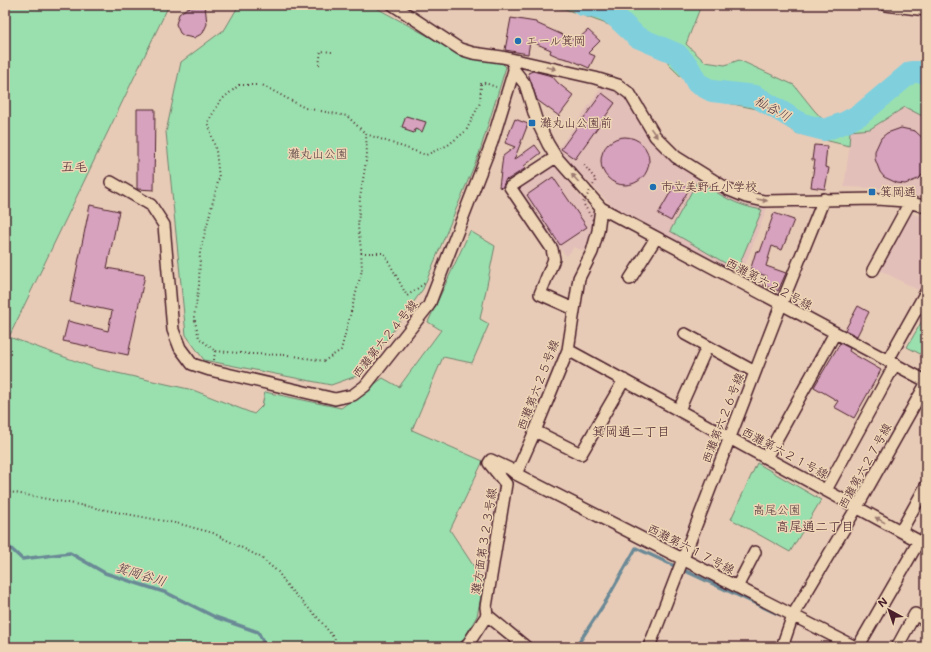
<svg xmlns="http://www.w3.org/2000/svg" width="931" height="652" font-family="Mali,'Klee One',sans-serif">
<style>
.built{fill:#e3bfb9}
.green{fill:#9ae0ae;stroke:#72806c}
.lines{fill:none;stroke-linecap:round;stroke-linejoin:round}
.stream{stroke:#6a8996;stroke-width:3.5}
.river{stroke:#80cfdd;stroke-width:22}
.building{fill:#d6a2bd;stroke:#4a1f2b}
.minor-casing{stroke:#4a1f2b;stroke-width:14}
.path{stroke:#4a1f2b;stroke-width:2;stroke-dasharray:1 3;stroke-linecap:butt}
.minor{stroke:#edd5b5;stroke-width:11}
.path-bridge{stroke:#4a1f2b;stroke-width:2;stroke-dasharray:1 3;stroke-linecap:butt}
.oneway{fill:#9c7a70}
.poi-dot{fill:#1f6fb2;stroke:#edd5b5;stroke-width:1.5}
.labels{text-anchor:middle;stroke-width:3;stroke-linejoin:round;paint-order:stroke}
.poi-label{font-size:12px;fill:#4a1f2b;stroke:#edd5b5;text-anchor:start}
.park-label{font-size:12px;fill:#563c3f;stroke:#edd5b5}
.street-label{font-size:12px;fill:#4a1f2b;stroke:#edd5b5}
.water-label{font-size:13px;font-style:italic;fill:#523946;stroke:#edd5b5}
.neighbourhood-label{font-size:13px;fill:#4a1f2b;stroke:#edd5b5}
</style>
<rect width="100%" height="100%" fill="#e8cbb7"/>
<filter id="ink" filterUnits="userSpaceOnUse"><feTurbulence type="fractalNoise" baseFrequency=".025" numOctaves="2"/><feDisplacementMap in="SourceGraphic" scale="8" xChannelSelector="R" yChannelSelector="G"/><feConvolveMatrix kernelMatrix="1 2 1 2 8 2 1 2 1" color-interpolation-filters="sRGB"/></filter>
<g filter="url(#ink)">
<path class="built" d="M603,85L618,91L626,98L655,146L673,162L728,197L743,204L767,208L741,275L611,205L566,159L558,149Z
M905,107L926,112V199L897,189L844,187L849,150L850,131L870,129Z
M553,163L594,214V234L588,253L574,247L567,256L557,246L517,187Z
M908,212L926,218V276L918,290L878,269Z"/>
<path class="green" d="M5,5H169L9,337L95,368L193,390L254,414L262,406L265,392L341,408L383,378L399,387L441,330L428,322L470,231L495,246L480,319L489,324L472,363L443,357L412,430L483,461L450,530L484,582L477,616L459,647H5Z
M239,5H371L450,48L502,63L506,67L479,154L423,289L362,374L331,385L204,360L186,335L166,132L181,62L225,29Z
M524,5H700V8L686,44L705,62L725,65L739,60L794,85L814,110L826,123L840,132L862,120L872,96L897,74L921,73L926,75V118L905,107L870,129L850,131L849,146L796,133L762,110L703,98L668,64L669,45L652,36L648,39L565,9Z
M698,180C720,195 734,205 762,210L737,270L670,231Z
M926,314V357L907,347Z
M757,463L821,500L790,552L731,519Z"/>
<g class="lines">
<path class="stream" d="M5,543L22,559L70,553L105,573L167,593L215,617L258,632L266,647
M576,647L606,601L636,548L778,614"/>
<path class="river" d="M582,5L602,9L615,16L637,37L677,54L688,66L697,83L712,91L755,96L802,124L825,130L846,122L861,114L911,72H926"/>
</g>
<path class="building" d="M205,5L207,24L203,33L194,38L184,36L180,33L176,24L179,14L187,8Z
M511,18L536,22V23L576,41L588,30L600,41L588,53L595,56L589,68L571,60L559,57L550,53L551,50L530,41L528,54L505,50Z
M533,71L552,76L558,83L574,96L559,116L537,100L528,73Z
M602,93L615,103L575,159L561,149Z
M137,109H155L154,190L137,189Z
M406,116L426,122L422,132L415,129L414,133L405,130L406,128L402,127Z
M515,119L528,124L514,160L535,145L541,153L524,166L526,168L507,180L506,179L502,188L499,187L503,156L515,147L505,143Z
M901,128L915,131L926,141V171L918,179L905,184L897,183L884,177L880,172L875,159V151L881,138L887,133Z
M601 161a24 24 0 1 1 48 0a24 24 0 1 1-48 0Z
M814,145L827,146L825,167L829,168L825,189L811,187L815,160H812Z
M553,177L587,227L560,245L527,195Z
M677,181L689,189L671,221L658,214Z
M90,205L119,211L107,268L145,275L128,355L63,341L68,321L108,331L112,311L70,302Z
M774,213L794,220L782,250L772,246L766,266L786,273L778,291L763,285L767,276L750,271L756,251L760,252Z
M858,306L869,312L857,336L845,330Z
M840,343L850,348L849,351L855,355L881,370L854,418L834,407L838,401L814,387Z"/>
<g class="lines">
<defs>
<path id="minor" d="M393,5L460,49L473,53L502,57L595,78L618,85L630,94L655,136L676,157L729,190L746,197L764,201L877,199L905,201L926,207
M886,5L926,10
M514,70L525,84L536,119L548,144L556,157L601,208L926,381
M556,157L510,187L552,249L554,259L540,294L574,309
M111,182L151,205L164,225L173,330L180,348L192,364L210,370L335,399L353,395L365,386L429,305L492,142L514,70L513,60
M873,270L910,202
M630,279L656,238
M685,334L755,372
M568,350L926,545
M888,360L926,292
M679,410L707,347
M535,431L581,454L624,380
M766,458L835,333
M516,474L535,431L568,350L579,278L592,252L598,231L601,208
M826,490L895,364
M901,531L926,486
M737,587L755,552
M487,615L486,607L506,484L489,463L491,460L510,469L516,474L855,647
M487,615L526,647
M466,647L487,615
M649,647L781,305L824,199
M782,647L793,615L857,507L926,384
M858,647L919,541
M897,647L915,614L926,621"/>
</defs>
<use href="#minor" class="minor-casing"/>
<path class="path" d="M319,65L321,51L332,52
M239,85H262L305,108L347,116L366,134L367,155L360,198L358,227L361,249L362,270L341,350L324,361L288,355L252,354L215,351L199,338L194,317L199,285L200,252L219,178L216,151L208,122L220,101Z
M366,134L426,155L448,145L466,131L480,103L481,84L485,83L496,87
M361,253H384L407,296L425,283
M214,360L215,351
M5,491L180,524L213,533L260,557L278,572L289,588L319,619L341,647"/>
<use href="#minor" class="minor"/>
<path class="path-bridge" d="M584,165L596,180L583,203L593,220"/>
</g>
<defs><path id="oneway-solid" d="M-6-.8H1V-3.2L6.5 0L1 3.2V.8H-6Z"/></defs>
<g class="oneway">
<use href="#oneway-solid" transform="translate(551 68) rotate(12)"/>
<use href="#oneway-solid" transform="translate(654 133) rotate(55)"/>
<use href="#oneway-solid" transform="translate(575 178) rotate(-131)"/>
<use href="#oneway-solid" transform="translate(762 200) rotate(9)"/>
<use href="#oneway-solid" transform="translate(880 520) rotate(-151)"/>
</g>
</g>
<g class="poi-dot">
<circle cx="518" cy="41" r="4"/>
<rect x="528" y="119" width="8" height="8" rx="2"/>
<circle cx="653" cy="187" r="4"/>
<rect x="868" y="188" width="8" height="8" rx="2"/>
</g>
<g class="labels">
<g class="poi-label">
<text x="526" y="45">エール箕岡</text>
<text x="540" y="127">灘丸山公園前</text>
<text x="661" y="191">市立美野丘小学校</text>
<text x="880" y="196">箕岡通</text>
</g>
<g class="park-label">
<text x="318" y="158">灘丸山公園</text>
<text x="777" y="514">高尾公園</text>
</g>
<g class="street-label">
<text transform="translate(769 284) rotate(28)" y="4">西灘第六２２号線</text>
<text transform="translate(385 339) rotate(-51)" y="4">西灘第六２４号線</text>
<text transform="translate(538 385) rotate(-69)" y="4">西灘第六２５号線</text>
<text transform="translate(723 418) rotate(-69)" y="4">西灘第六２６号線</text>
<text transform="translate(785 453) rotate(28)" y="4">西灘第六２１号線</text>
<text transform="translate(865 466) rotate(-61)" y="4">西灘第六２７号線</text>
<text transform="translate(484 541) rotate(-81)" y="4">灘方面第３２３号線</text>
<text transform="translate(691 549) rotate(27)" y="4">西灘第六１７号線</text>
</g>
<g class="water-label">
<text transform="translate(773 108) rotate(29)" y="5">杣谷川</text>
<text transform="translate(141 574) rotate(17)" y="5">箕岡谷川</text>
</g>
<g class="neighbourhood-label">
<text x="74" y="171">五毛</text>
<text x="631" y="436">箕岡通二丁目</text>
<text x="815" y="531">高尾通二丁目</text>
</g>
</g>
<rect width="931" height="652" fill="none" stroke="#edd5b5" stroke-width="20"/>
<rect x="10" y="10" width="911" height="632" fill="none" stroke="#4a1f2b" stroke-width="1.5" filter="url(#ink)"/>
<g transform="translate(889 610) rotate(320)" stroke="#edd5b5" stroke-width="3" paint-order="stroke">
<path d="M0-3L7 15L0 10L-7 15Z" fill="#4a1f2b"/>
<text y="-6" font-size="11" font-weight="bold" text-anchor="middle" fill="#4a1f2b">N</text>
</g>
</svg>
